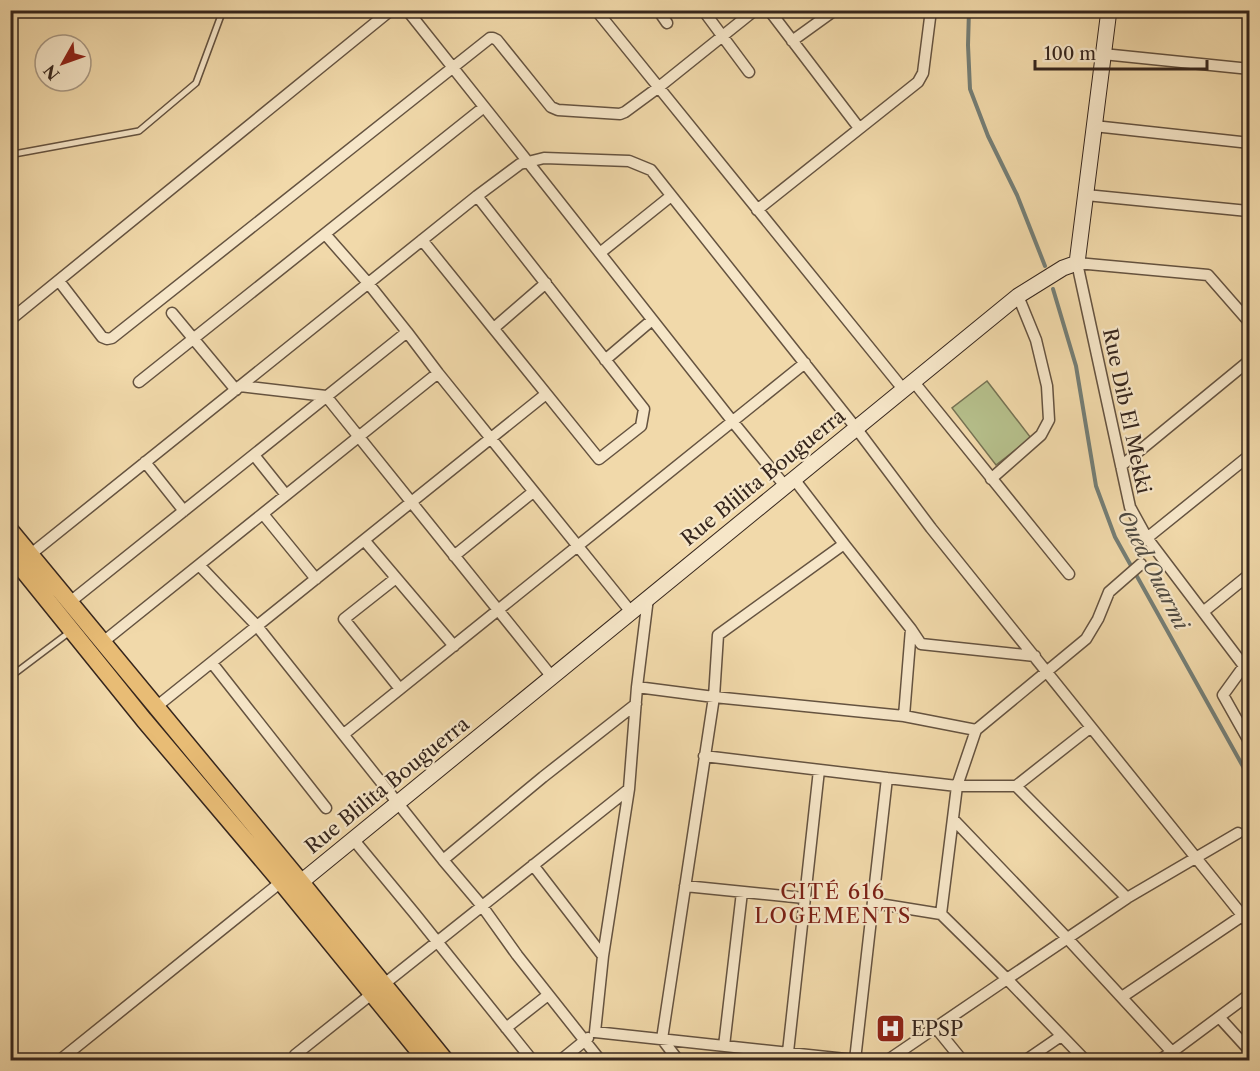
<svg xmlns="http://www.w3.org/2000/svg" width="1260" height="1071" font-family="'Libre Caslon Text',serif">
<style>
.green{fill:#b6c08c;stroke:#767354;stroke-width:1.5}
.lines{fill:none;stroke-linecap:round;stroke-linejoin:round}
.stream{stroke:#747e76;stroke-width:4}
.lane-casing{stroke:#655340;stroke-width:8}
.street-casing{stroke:#655340;stroke-width:13}
.secondary-casing{stroke:#36261d;stroke-width:17}
.primary-casing{stroke:#36261d;stroke-width:19}
.lane{stroke:#f6e6c8;stroke-width:5}
.street{stroke:#f6e6c8;stroke-width:10}
.secondary{stroke:#f6e6c8;stroke-width:15}
.primary{stroke:#e8bc75;stroke-width:16}
.labels{text-anchor:middle;stroke-width:4.5;stroke-linejoin:round;paint-order:stroke}
.street-label{font-size:20px;fill:#36261d;stroke:#f6e6c8}
.poi-label{font-size:20px;fill:#36261d;stroke:#f6e6c8;text-anchor:start}
.water-label{font-size:21px;font-style:italic;fill:#504b42;stroke:#f6e6c8}
.neighbourhood-label{font-size:21px;letter-spacing:1.5px;fill:#7a1f14;stroke:#f6e6c8}
</style>
<rect width="100%" height="100%" fill="#f1d9aa"/>
<filter id="stains"><feTurbulence type="fractalNoise" baseFrequency=".00333" numOctaves="4"/><feColorMatrix values="0 0 0 0 .2 0 0 0 0 .09 0 0 0 0 .02 0 0 0 .5 -.17"/></filter>
<radialGradient id="worn" r=".72"><stop offset=".6" stop-color="#630" stop-opacity="0"/><stop offset="1" stop-color="#630" stop-opacity=".3"/></radialGradient>
<path class="green" d="M987,381L1031,438L996,465L952,408Z"/>
<g class="lines">
<path class="stream" d="M969,10L968,45L970,89L988,136L1017,195L1045,266
M1053,289L1076,366L1096,486L1115,537L1250,779"/>
<defs>
<path id="lane" d="M10,156L14,154L139,131L196,83L223,10
M10,677L71,631"/>
<path id="street" d="M407,10L528,162L733,422L785,486
M596,10L903,389
M658,10L667,23
M703,10L749,72
M769,10L859,128
M792,41L835,10
M1103,54L1250,69
M1094,126L1250,143
M1086,195L1248,211L1250,212
M757,210L918,82L923,73L931,10
M325,234L368,283L407,332
M422,240L599,459L641,426L644,409L477,196
M600,253L671,196
M59,281L102,337L107,339L112,338L490,38H493L497,40L551,107L558,110L620,114L625,112L659,87L755,10
M172,313L236,390
M10,320L391,10
M1250,323L1208,275L1077,263L1130,507L1147,538L1250,455
M494,328L546,283
M605,360L652,320
M913,381L1069,574
M139,382L484,107
M240,386L326,396L552,677
M254,455L286,495
M145,462L184,511
M1121,466L1250,360
M991,479L1041,435L1049,420L1047,386L1036,340L1018,296
M263,514L316,579
M1147,538L1244,666L1250,661
M364,540L454,646
M844,544L911,629L921,644L1035,656
M31,554L477,196L520,164L544,158L629,161L651,170L856,428L931,528L1250,925
M454,556L533,492
M199,565L257,626L443,860L482,906L517,955L600,1060
M396,578L344,619L400,689
M648,598L637,687L629,789L603,956L595,1032L855,1060
M70,602L407,332L438,373L631,612
M1203,612L1250,574
M103,642L438,373
M212,663L326,808
M1244,666L1223,695L1250,743
M637,687L714,697L904,716L976,730
M156,707L546,394
M904,716L911,629
M344,734L805,363
M704,756L887,778L855,1060
M887,778L957,786H1016L1127,898L1007,979L1085,1060
M1016,786L1091,727
M953,819L1067,938L1172,1052L1160,1060
M353,839L415,914L532,1060
M443,860L543,777L636,704
M533,865L603,956
M685,886L804,898
M1127,898L1238,833
M873,903L941,914
M1122,997L1242,916
M1219,1017L1250,1051
M506,1028L548,995
M936,1028L962,1060
M724,1046L742,892
M1172,1052L1250,994
M60,1060L281,882
M299,1060L295,1055L629,789
M561,1060L588,1038
M678,1060L662,1039L714,697L718,635L844,544L794,479
M778,1060L788,1052L819,770
M888,1060L1007,979L941,914L957,786L976,730L1086,639L1098,619L1109,592L1141,564
M1026,1060L1061,1036
M1248,1060H1250"/>
<path id="secondary" d="M290,882H301L1018,296L1063,268L1077,263L1109,10"/>
<path id="primary" d="M10,530L301,882L445,1060
M10,554L144,720L281,882L426,1060"/>
</defs>
<use href="#lane" class="lane-casing"/>
<use href="#street" class="street-casing"/>
<use href="#secondary" class="secondary-casing"/>
<use href="#primary" class="primary-casing"/>
<use href="#lane" class="lane"/>
<use href="#street" class="street"/>
<use href="#secondary" class="secondary"/>
<use href="#primary" class="primary"/>
</g>
<defs>
<symbol id="hospital-square" viewBox="-11 -11 22 22"><rect x="-9" y="-9" width="18" height="18" rx="4" fill="#8f2418" stroke="#f6e6c8"/><path d="M-5-5h3v3.5h4V-5h3V5h-3V1.5h-4V5h-3Z" fill="#fff"/></symbol>
</defs>
<g fill-rule="evenodd">
<use href="#hospital-square" x="874" y="1012" width="33" height="33"/>
</g>
<g class="labels">
<g class="street-label">
<text transform="translate(1127 411) rotate(78)" y="7">Rue Dib El Mekki</text>
<text transform="translate(763 477) rotate(-39)" y="7">Rue Blilita Bouguerra</text>
<text transform="translate(387 785) rotate(-39)" y="7">Rue Blilita Bouguerra</text>
</g>
<g class="poi-label">
<text x="911" y="1036">EPSP</text>
</g>
<g class="water-label">
<text transform="translate(1153 570) rotate(63)" y="7">Oued Ouarmi</text>
</g>
<g class="neighbourhood-label">
<text x="833" y="899">CITÉ 616<tspan x="833" dy="24">LOGEMENTS</tspan></text>
</g>
</g>
<rect width="1260" height="1071" fill="none" stroke="#f1d9aa" stroke-width="36"/>
<rect x="12" y="12" width="1236" height="1047" fill="none" stroke="#36261d" stroke-width="3"/>
<rect x="18" y="18" width="1224" height="1035" fill="none" stroke="#36261d" stroke-width="1.5"/>
<g transform="translate(63 63) rotate(230)"><circle r="28" fill="#f6e6c8" stroke="#a99984" stroke-width="1.5"/>
<path d="M0-4.5L10 22L0 15L-10 22Z" fill="#8f2418"/>
<text y="-9" font-size="16" font-weight="bold" text-anchor="middle" fill="#36261d">N</text>
</g>
<path d="M1035 60v9h172v-9" fill="none" stroke="#36261d" stroke-width="3"/>
<text x="1044" y="60" font-size="18" fill="#36261d" stroke="#f6e6c8" stroke-width="4.5" paint-order="stroke">100 m</text>
<rect width="100%" height="100%" filter="url(#stains)"/>
<rect width="100%" height="100%" fill="url(#worn)"/>
</svg>
